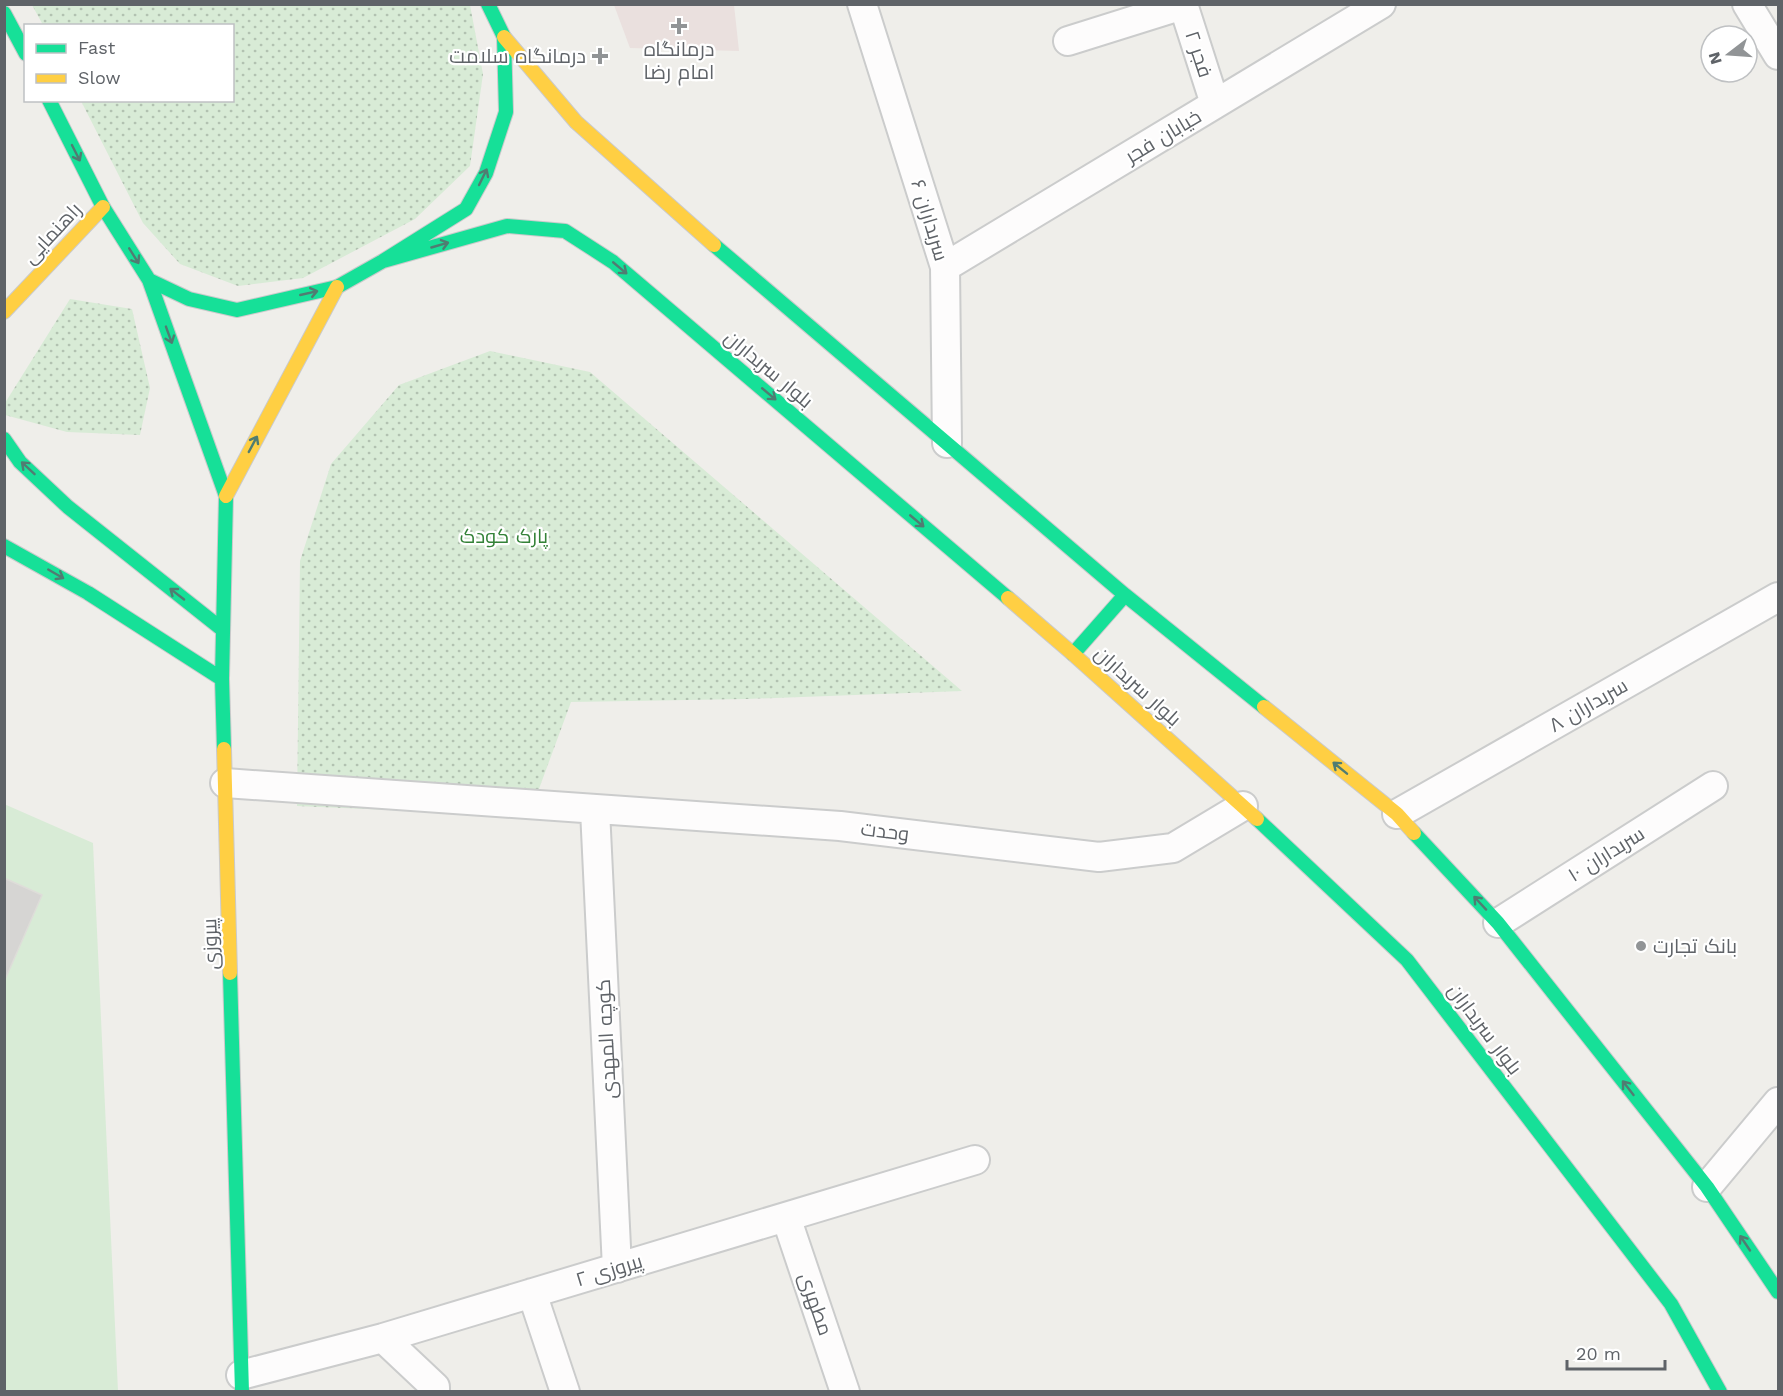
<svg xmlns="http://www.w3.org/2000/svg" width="1783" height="1396" font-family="'Work Sans',Cairo,sans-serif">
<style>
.medical{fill:#eae0de}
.grass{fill:url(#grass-dots)}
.pitch{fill:#d8ebd6}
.building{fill:#d6d5d3;stroke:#deddd9;stroke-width:1.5}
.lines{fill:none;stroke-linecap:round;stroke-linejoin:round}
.street-casing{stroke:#cbcccc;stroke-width:32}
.fast-casing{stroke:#cacacb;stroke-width:16}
.slow-casing{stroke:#cacacb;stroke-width:16}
.street{stroke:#fdfcfc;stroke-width:28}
.fast{stroke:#16e098;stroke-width:14}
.slow{stroke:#ffcf43;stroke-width:14}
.oneway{stroke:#507c72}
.poi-dot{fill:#919496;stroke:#fff;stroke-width:2}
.labels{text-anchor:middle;stroke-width:4.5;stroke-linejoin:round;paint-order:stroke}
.poi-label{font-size:20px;fill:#5f6368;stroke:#fff}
.street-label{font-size:20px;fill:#5f6368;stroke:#fff}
.park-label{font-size:20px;fill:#348238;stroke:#fff}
</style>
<defs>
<pattern id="grass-dots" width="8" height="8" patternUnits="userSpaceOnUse" patternTransform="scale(1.5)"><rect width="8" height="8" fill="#d8ebd6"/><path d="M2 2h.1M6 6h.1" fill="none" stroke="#b2c2b1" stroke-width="1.8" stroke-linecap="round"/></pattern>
</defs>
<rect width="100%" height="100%" fill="#efeeea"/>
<path class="medical" d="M614,5H734L739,51L630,48Z"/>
<path class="grass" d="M32,5H470L483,74L470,166L415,219L303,278L238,286L180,264L143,223L81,101L232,100V26L43,25Z
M70,299L132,309L150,388L140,435L67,432L5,415V403Z
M490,351L590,372L962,691L746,699L571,702L529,816L297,806L300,561L331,464L399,385Z"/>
<path class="pitch" d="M4,804L93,843L118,1391H5Z"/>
<path class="building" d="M4,878L42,895L4,982Z"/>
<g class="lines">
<defs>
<path id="street" d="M862,4L945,267L947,443
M1183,4L1215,104
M1747,4L1778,55
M1068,41L1183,5
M945,267L1381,4
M225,783L840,826L1099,857L1173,848L1243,806
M595,810L617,1268
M1397,814L1778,597
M1498,923L1713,786
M1707,1187L1778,1102
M786,1217L845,1392
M532,1293L565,1392
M383,1338L435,1387V1392
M241,1375L383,1338L975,1160"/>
<path id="fast" d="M4,13L26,54
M49,100L103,207L149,280L189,299L237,310L337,287L383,261L466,209L486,173L506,112L504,37L488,4
M714,245L1125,595L1264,707
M383,261L507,226L565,231L613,262L1008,598
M149,280L226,496L222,679L224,749
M4,439L20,462L68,507L223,630
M4,546L88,593L222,679
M1073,654L1125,595
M1257,819L1407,960L1671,1304L1720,1392
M1414,833L1498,923L1707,1187L1778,1292
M230,973L242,1392"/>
<path id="slow" d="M504,37L576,122L714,245
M4,312L103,207
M226,496L337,287
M1008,598L1073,654L1257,819
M1264,707L1397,814L1414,833
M224,749L230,973"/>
</defs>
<use href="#street" class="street-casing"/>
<use href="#fast" class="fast-casing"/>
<use href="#slow" class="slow-casing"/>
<use href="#street" class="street"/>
<use href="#fast" class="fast"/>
<use href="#slow" class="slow"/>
</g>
<defs><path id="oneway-shaft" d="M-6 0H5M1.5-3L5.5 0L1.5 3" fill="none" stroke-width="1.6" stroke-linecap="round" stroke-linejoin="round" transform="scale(1.5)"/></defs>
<g class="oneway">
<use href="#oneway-shaft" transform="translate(76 153) rotate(63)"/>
<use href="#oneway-shaft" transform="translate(483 177) rotate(-64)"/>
<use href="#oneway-shaft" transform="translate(440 245) rotate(-16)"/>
<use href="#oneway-shaft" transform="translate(134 256) rotate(58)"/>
<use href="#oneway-shaft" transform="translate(620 268) rotate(40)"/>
<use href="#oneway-shaft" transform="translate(309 293) rotate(-13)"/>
<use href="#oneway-shaft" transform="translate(169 335) rotate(70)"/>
<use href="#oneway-shaft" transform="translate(769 394) rotate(40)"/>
<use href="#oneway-shaft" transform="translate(253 444) rotate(-62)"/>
<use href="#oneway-shaft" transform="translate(28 468) rotate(-137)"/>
<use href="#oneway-shaft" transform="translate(917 521) rotate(40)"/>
<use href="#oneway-shaft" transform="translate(56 574) rotate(30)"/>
<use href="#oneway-shaft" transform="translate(177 594) rotate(-142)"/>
<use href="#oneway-shaft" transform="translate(1340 768) rotate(-141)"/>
<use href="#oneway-shaft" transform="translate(1480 903) rotate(-133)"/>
<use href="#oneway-shaft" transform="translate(1628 1088) rotate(-128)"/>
<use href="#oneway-shaft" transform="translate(1745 1243) rotate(-124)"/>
</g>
<g class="poi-dot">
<path d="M676 17h6v6h6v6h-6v6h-6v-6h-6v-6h6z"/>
<path d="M597 47h6v6h6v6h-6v6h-6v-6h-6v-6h6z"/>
<circle cx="1641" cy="946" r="6"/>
</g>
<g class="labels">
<g class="poi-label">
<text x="679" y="56">درمانگاه<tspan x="679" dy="23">امام رضا</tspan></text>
<text x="586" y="63" text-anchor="end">درمانگاه سلامت</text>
<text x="1653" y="953" text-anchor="start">بانک تجارت</text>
</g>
<g class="street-label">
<text transform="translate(1199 54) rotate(72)" y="7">فجر ۲</text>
<text transform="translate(1163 136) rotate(-31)" y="7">خیابان فجر</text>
<text transform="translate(930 220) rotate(73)" y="7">سربداران ۶</text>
<text transform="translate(52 233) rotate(-47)" y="7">راهنمایی</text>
<text transform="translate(769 369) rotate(40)" y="7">بلوار سربداران</text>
<text transform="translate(1138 686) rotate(42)" y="7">بلوار سربداران</text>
<text transform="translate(1588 705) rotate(-30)" y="7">سربداران ۸</text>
<text transform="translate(885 831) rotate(7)" y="7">وحدت</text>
<text transform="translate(1606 854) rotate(-32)" y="7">سربداران ۱۰</text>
<text transform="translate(210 944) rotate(-92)" y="7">پیروزی</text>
<text transform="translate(1485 1029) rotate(53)" y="7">بلوار سربداران</text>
<text transform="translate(606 1039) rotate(-93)" y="7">کوچه المهدی</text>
<text transform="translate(609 1270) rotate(-17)" y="7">پیروزی ۲</text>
<text transform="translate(816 1304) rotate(71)" y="7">مطهری</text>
</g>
<g class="park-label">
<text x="504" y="543">پارک کودک</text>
</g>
</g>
<rect width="1783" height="1396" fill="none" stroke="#5f6368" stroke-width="12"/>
<rect x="24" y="24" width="210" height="78" fill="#ffffff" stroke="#bfc1c3" stroke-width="1.5"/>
<rect x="36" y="44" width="30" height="9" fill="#16e098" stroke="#bfc1c3" stroke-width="1.5"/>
<text x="78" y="54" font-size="18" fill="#5f6368">Fast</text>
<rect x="36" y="74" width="30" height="9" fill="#ffcf43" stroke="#bfc1c3" stroke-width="1.5"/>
<text x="78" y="84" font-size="18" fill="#5f6368">Slow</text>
<g transform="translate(1729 54) rotate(253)"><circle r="28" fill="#ffffff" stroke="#bfc1c3" stroke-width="1.5"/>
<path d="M0-4.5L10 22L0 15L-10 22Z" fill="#919496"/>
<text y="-9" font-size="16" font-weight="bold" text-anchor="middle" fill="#5f6368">N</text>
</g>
<path d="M1567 1360v9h98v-9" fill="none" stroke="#5f6368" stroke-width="3"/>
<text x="1576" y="1360" font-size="18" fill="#5f6368" stroke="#ffffff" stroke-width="4.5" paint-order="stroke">20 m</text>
</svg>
